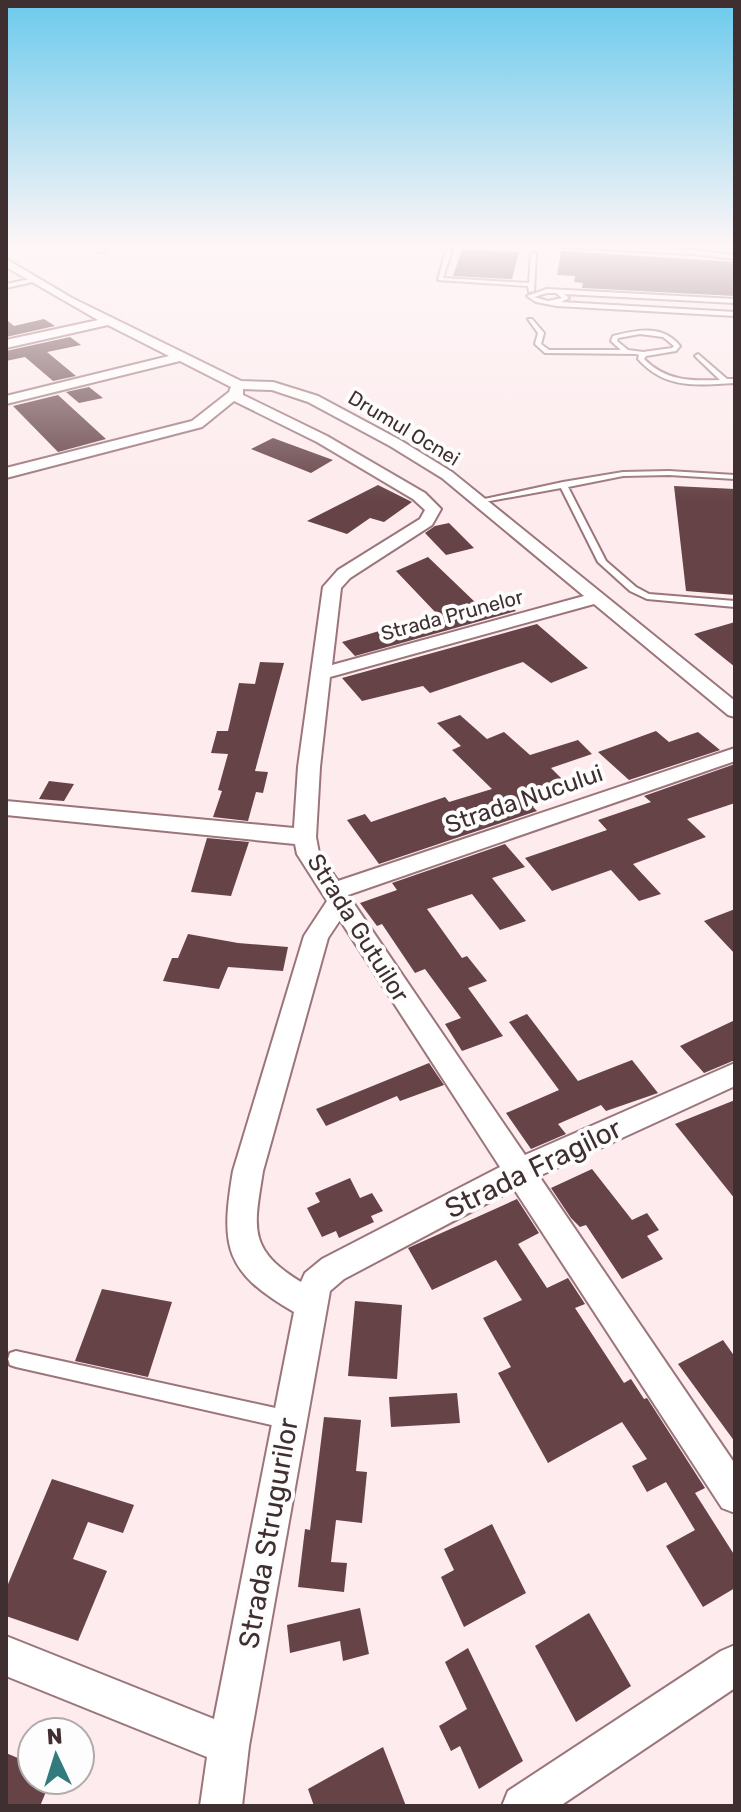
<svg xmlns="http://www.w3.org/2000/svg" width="741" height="1812" font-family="Rubik,sans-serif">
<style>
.building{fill:#654347}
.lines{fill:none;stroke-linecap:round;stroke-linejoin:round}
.service-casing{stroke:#9b757a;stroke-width:4}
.minor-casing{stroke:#9b757a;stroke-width:4}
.service{fill:#fff;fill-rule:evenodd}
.minor{fill:#fff;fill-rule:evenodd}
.labels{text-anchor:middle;stroke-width:8;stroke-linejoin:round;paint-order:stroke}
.far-street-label{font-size:20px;fill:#402f31;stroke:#fdfdfd}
.street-label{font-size:24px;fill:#402f31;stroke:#fdfdfd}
.near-street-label{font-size:28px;fill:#402f31;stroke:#fdfdfd}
</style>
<rect width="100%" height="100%" fill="#fdebed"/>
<path class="building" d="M462,249L519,252L512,279L453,276Z
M561,251L735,262V296L582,288L583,283L574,282L575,276L557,275Z
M44,319L55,326L6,337L8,321L14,326Z
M70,337L81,345L47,352L76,376L53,381L25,357L6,361V351Z
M89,387L103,398L79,403L66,392Z
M58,395L106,439L58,452L13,406Z
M273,438L333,460L311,473L251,449Z
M378,485L412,502L384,522L370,518L347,534L307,521Z
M674,486L735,489V595L686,591Z
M449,523L474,548L446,555L425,533L435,526Z
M428,557L477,604L501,597L516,611L355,656L342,642L437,614L396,571Z
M735,622V667L694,634Z
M537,624L588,668L551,683L523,662L430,693L423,686L362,701L342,678Z
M260,662L284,663L255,771L268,772L263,793L256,792L248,821L213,817L222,791L218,790L228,754L211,753L217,731H228L239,683L255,684Z
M460,715L487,739L504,732L530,755L578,740L592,754L551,768L575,792L533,807L537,811L379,864L347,820L365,814L371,822L445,797L449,802L492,789L452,750L461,746L437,723Z
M656,731L669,742L698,732L720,750L629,780L598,752Z
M735,764V803L687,819L706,837L633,864L661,894L639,901L611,870L552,891L525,858L607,830L598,820L651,802L644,796Z
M49,781L74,784L64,801L39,799Z
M207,838L249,842L231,896L191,892Z
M505,844L525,867L492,878L526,921L500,930L472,894L427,909L462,958L467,956L487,981L468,988L503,1036L462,1051L445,1024L461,1018L425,969L415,973L382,924L377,926L360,903L397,890L392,883Z
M735,909V954L704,921Z
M188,934L238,943L288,947L283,971L228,967L219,989L163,981L172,958H178Z
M527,1014L578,1081L632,1060L658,1093L606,1111L601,1105L558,1124L566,1134L531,1149L506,1113L559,1090L509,1022Z
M735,1020V1060L704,1073L680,1046Z
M429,1063L444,1085L400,1101L397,1096L326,1126L316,1109Z
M735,1100V1199L675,1124Z
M592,1169L632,1220L647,1213L659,1230L647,1236L663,1259L622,1279L586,1225L580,1227L571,1218L551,1188Z
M350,1178L360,1198L372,1193L383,1211L371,1216L374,1222L339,1238L336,1231L322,1237L307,1208L320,1202L315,1193Z
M517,1199L539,1233L518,1244L547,1288L568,1278L585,1304L575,1308L624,1383L631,1379L644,1399L647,1398L705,1488L695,1493L735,1556V1588L703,1607L666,1546L695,1530L666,1482L647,1492L632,1466L647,1459L622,1422L548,1463L498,1373L511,1367L483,1318L522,1300L496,1260L432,1290L408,1248Z
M102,1289L172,1302L148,1377L75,1361Z
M355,1301L402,1305L397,1379L348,1376Z
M723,1340L735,1357V1442L678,1364Z
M457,1393L460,1423L391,1427L389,1397Z
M324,1417L361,1420L356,1471L367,1472L362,1523L336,1520L331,1562L347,1563L344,1592L298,1587L305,1529L310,1530Z
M52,1479L134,1505L123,1533L88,1522L73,1559L107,1571L78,1641L6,1616V1589Z
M492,1524L526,1593L464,1627L441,1577L454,1570L444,1549Z
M360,1608L369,1654L343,1661L340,1641L290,1653L287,1625Z
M589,1613L631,1686L576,1722L535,1646Z
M468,1648L523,1761L479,1789L460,1746L451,1751L439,1726L467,1709L445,1662Z
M383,1747L406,1806H314L308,1789Z
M6,1753L32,1764V1780H51L40,1806H6Z"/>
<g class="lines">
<defs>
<path id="service" d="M93,246H99L104,251L99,252Z
M548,246L693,250L735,255V259L693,254Z
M449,248L452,250L443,278L529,283L531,254L536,253L534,291L529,292L528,286L438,280L446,250Z
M35,278L37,281L6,288V284Z
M547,289L735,299V303L564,294L569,298L561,302L735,312V316L557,306L536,302L527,296ZM547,293H556L562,298L548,301L534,297Z
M528,319H532L544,333L541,344L549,350H621L611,341L613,336C636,330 663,324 680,346L676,351L646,356L644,359C666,381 690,381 720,380L696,357L695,356L698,354L727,379H735V383C697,385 666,390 638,359L639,355L636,354L545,353L535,344L538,333ZM640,334L663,337L674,346L672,348L643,352L628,350L617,341L618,338Z
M669,471L735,475V479L669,475L623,476L568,487L606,561L636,587L649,594L735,601V607L647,599L630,591L598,562L561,488L479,503L475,501L563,482L623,472Z
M16,1351L289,1411L295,1414L298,1420L295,1426L289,1429L16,1367L10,1365L8,1359L10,1353Z"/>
<path id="minor" d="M6,259L72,298L241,381L273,382L318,396L400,440L452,472L735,701V717L728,715L594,604L330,677L320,767L316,837L319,853L338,881L735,748V761L348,895L525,1155L735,1063V1086L539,1176L735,1464V1513L722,1508L514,1189L344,1279L330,1291L249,1746L242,1806H200L207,1757L6,1676V1636L214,1719L294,1312C225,1272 220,1248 233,1171L304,936L327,901L297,854L295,844L6,815V801L294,828L298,767L323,587L338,570L420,519L425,510L413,499L317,442L234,401L202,427L6,478V468L192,421L229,392L231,387L180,361L6,404V396L169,356L108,325L6,348V340L98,320L6,267ZM243,389L272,390L308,402L390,446L442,478L584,596L332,665L341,588L350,578L432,525L441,509L425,493L327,436L243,395ZM340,920L500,1167L322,1259L305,1273L301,1282C247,1249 254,1228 263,1171L328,938Z
M735,1645V1688L560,1806H502L508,1791L721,1651Z"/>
</defs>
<use href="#service" class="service-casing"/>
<use href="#minor" class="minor-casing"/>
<use href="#service" class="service"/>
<use href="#minor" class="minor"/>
</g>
<linearGradient id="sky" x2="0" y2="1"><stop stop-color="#6bcaec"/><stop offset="0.49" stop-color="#fef6f7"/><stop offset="1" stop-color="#fef6f7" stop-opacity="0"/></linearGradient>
<rect width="741" height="500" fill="url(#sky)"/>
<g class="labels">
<g class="far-street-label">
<text transform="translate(404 428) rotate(31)" y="7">Drumul Ocnei</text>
<text transform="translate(452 615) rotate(-15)" y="7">Strada Prunelor</text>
</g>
<g class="street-label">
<text transform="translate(524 799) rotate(-19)" y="8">Strada Nucului</text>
<text transform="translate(358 928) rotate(58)" y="8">Strada Gutuilor</text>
</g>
<g class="near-street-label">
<text transform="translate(533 1168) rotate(-26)" y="10">Strada Fragilor</text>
<text transform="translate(268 1533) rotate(-80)" y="10">Strada Strugurilor</text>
</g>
</g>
<rect width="741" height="1812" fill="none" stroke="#402f31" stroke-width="16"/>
<g transform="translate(56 1756) rotate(356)"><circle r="38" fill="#fdfdfd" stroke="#b1abab" stroke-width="2"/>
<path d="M0-6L14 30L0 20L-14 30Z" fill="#317a7e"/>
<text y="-12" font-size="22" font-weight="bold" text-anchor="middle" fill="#402f31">N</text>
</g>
</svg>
